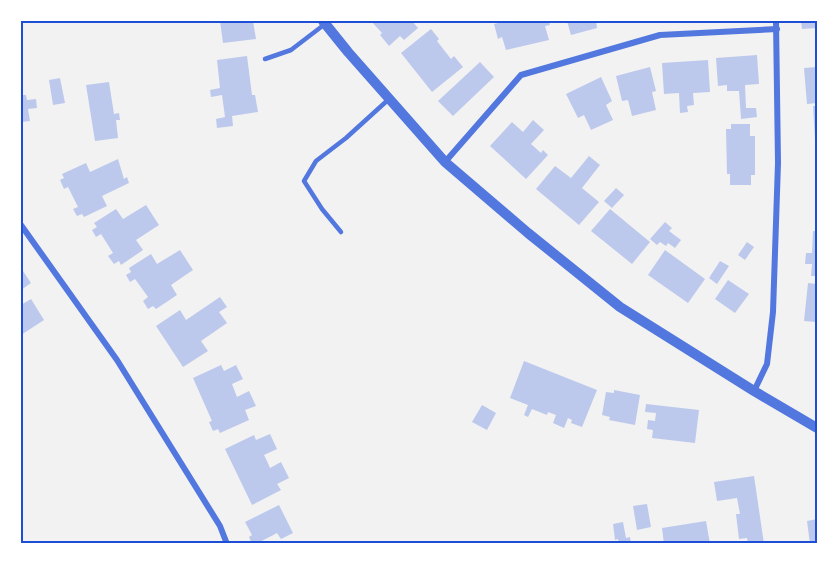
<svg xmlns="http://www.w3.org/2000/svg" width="838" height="565" font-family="Commissioner,sans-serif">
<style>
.building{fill:#bdc9ec}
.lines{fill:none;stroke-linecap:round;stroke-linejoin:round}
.service{stroke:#5277de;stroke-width:4.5}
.minor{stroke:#5277de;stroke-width:6}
.tertiary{stroke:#5277de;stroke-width:10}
.neatline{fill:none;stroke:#1d4ed8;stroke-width:2}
</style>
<rect width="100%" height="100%" fill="#f2f2f2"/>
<path class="building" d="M220,21H253L256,39L223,43Z
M371,21H412L418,28L404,40L400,36L389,46L380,35L382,33Z
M506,21H549L550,25L545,26L549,40L506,50L502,37L498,39L494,24Z
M567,21H596L597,28L571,35Z
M801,21H817V28L802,29Z
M431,29L439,39L437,41L451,59L454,56L463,67L432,92L401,53Z
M757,55L759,84L745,85L746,108H756L757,117L741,119L739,91H727V85L718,86L716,58Z
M247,56L252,95H255L258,112L232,116L233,126L217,128L216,119L225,117L222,95L211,97L210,90L220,88L217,60Z
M708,60L710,92L693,93L694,105L687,106L688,112L680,113L679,93L664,94L662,63Z
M480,62L494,77L453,116L438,101Z
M650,67L656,91L652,92L656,110L632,116L628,100L622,101L616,76Z
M817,67V103L807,104L804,68Z
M601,77L612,101L606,105L613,120L591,130L584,115L578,118L566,94Z
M60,78L65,103L53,105L49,80Z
M109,82L114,114L119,113L120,120H116L118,138L95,141L86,85Z
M21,95H26L27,100L36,99L37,108L28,109L30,121L21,122Z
M813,106H817V139H815Z
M533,120L544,130L531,144L541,153L543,150L548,155L526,179L490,146L512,122L523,132Z
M731,124H750V136H755V175H751V185H730V174H727L726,129H731Z
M589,156L600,165L582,188L599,202L579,225L536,189L555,166L571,178Z
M118,159L124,179L127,177L129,183L102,196L107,206L84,217L82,214L77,216L73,209L78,207L68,187L64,189L60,180L64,178L62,174L86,163L90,172Z
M616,188L624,195L612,208L604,201Z
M146,205L159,225L136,240L143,250L121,265L119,261L114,264L108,256L113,253L101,234L96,237L92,230L97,227L94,223L116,209L123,219Z
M610,209L650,242L632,264L591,231Z
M665,222L672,228L669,231L681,240L675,248L668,243L666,246L660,242L657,245L650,239Z
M813,231H817V276H811L812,264H805L806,253H812Z
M747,242L754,247L745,260L738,255Z
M180,250L193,270L171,285L177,295L156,309L153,306L148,309L143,301L148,297L135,279L130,282L126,275L131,272L129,268L151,254L157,264Z
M665,250L705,279L688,303L648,275Z
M720,261L729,266L717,284L709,278Z
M21,268L31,283L21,290Z
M728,280L749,294L735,313L715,299Z
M808,283L817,284V322L804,321Z
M220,297L227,307L219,312L227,323L201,341L208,351L183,367L156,326L180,310L186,320Z
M31,299L44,320L21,335V305Z
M524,361L597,390L582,427L571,423L572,420L568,418L564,428L553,423L556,415L548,412L547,415L532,409L528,417L524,415L528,405L510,398Z
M221,365L224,371L236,365L243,379L232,384L237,397L249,391L256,406L245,410L249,420L220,433L218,429L213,431L209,422L212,421L193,378Z
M614,390L640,395L635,425L609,420L610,417L602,415L606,392L614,393Z
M646,404L699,410L695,443L652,438L653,430L647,429L648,420L655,421L656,413L645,412Z
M482,405L496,413L487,430L472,422Z
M270,434L277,449L264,455L267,461L270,468L281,462L289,478L277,484L281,490L252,505L225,449L254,435L256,440Z
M754,476L764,544H748L747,538L739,539L736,514H740L737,498L717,501L714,482Z
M647,504L651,527L637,530L633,506Z
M279,505L293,533L281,539L277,533L256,544H252L249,537L252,535L245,522Z
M817,519V543L810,544L807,521Z
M706,521L710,544H664L662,528Z
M623,522L626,538L630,537L631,544H619L618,539L615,540L613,524Z"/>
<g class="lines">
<path class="service" d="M265,59L291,50L325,24
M341,232L322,209L304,181L316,161L346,138L389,99"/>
<path class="minor" d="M445,162L521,75L660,35L777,29
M21,225L117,360L220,526L227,544
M754,391L767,364L773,312L778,163L776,21"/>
<path class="tertiary" d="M323,21L348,52L445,162L528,233L620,307L754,391L817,428"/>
</g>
<rect width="838" height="565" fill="none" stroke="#ffffff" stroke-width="45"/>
<rect x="22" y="22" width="794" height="520" class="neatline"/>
</svg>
